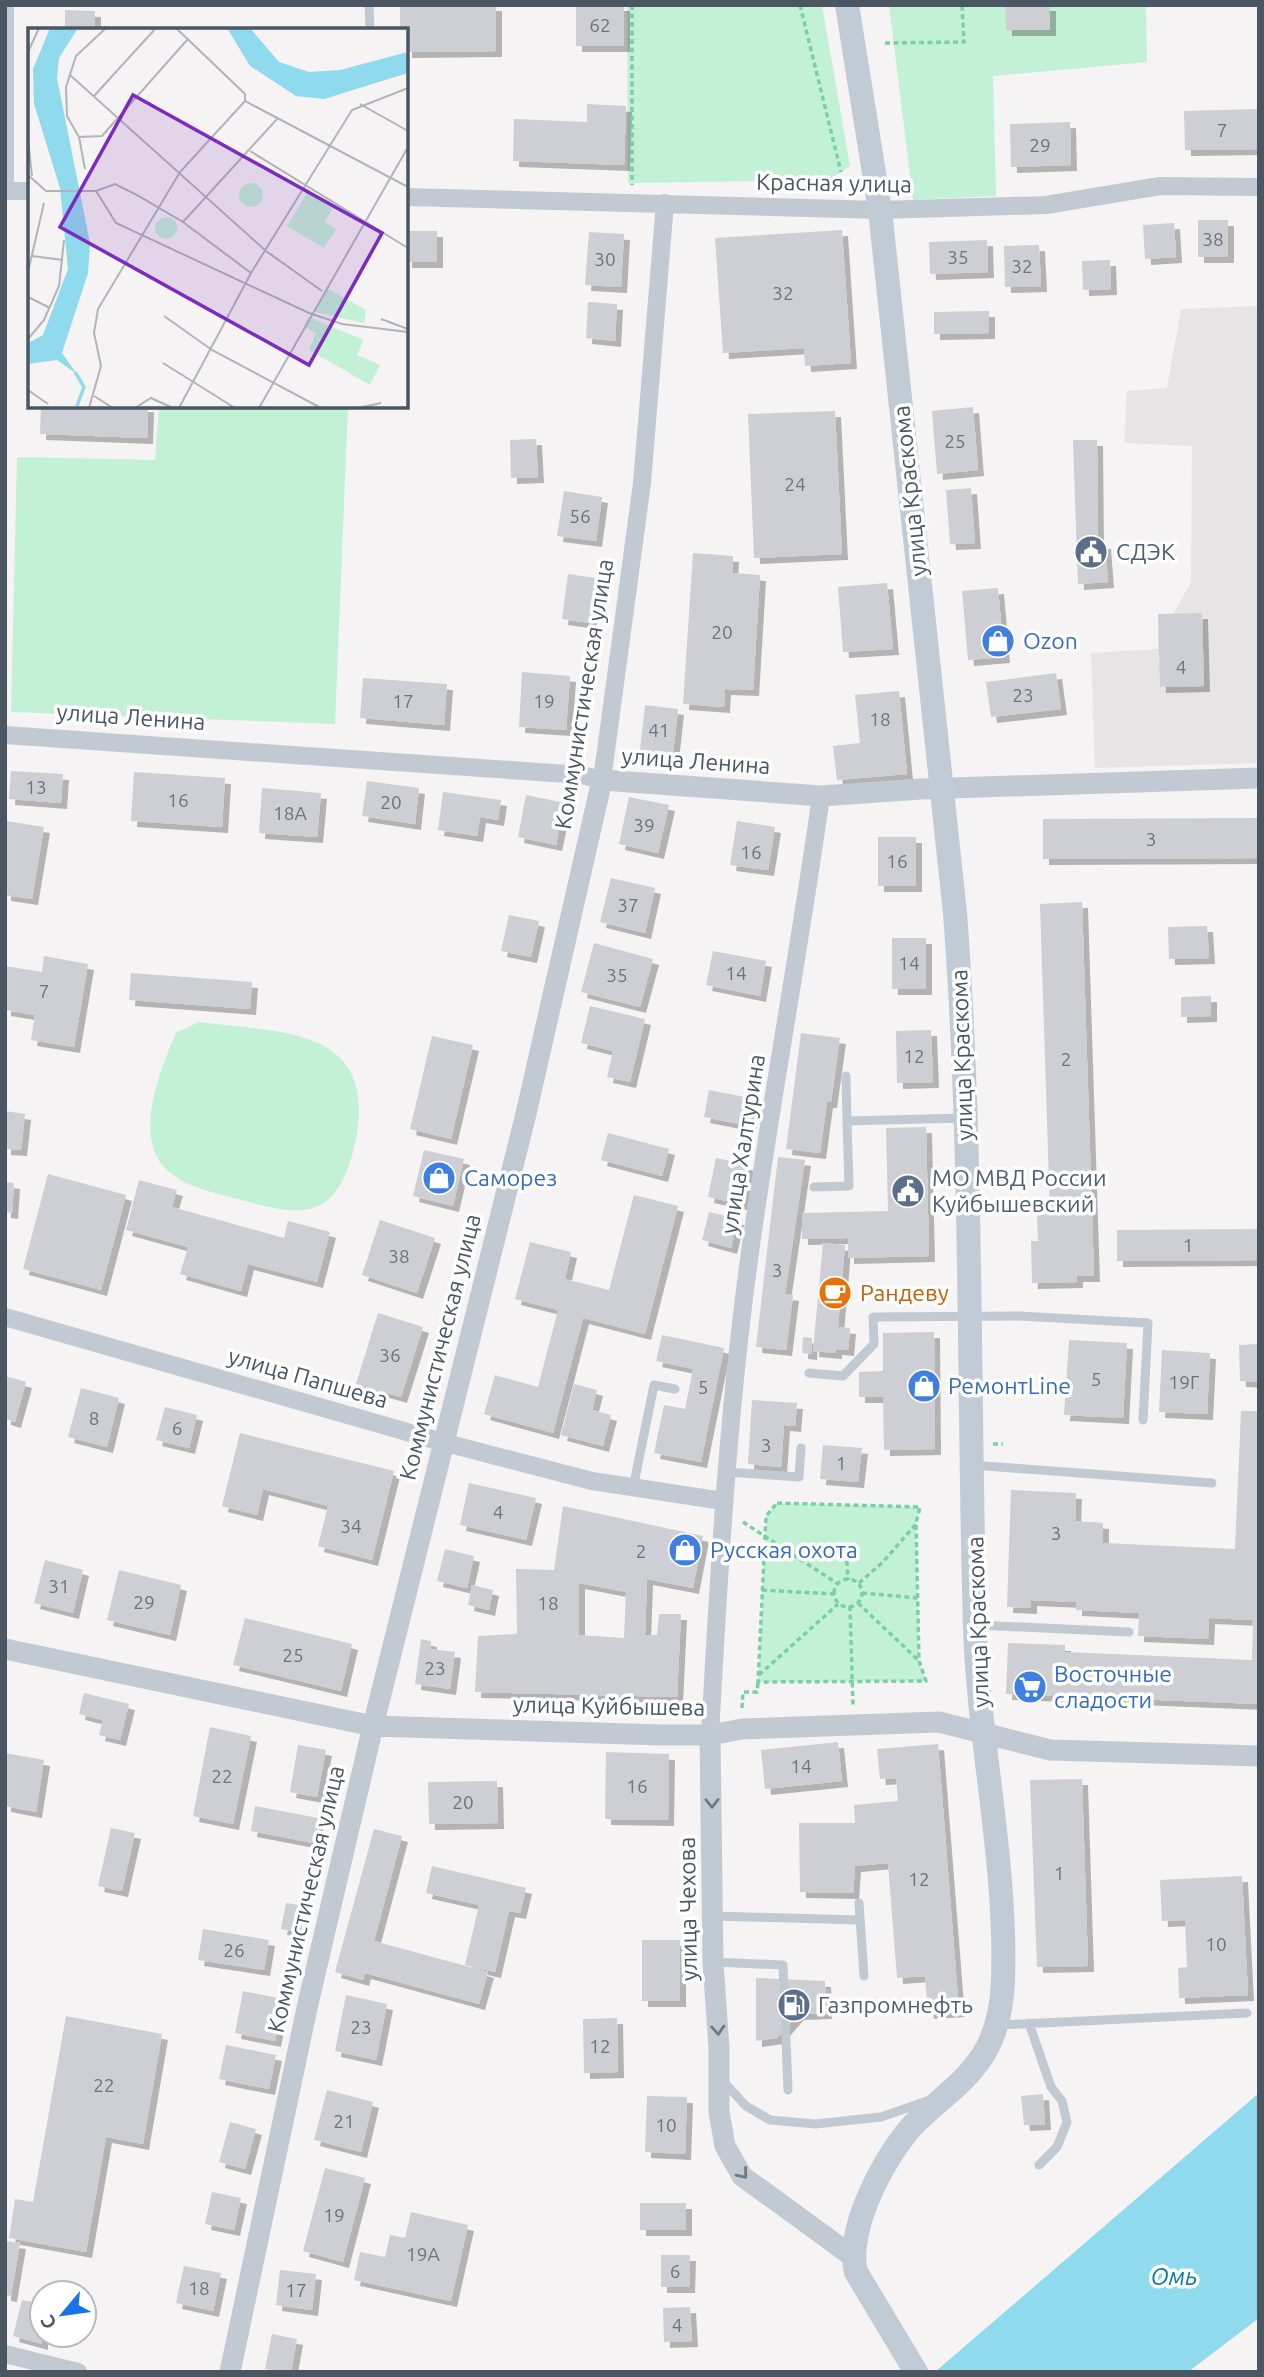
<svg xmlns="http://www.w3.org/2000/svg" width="1264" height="2377" font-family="Ubuntu,sans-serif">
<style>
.education{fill:#e6e4e5}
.green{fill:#c3f1d5}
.water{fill:#90daee}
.building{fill:#cdcfd5;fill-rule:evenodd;filter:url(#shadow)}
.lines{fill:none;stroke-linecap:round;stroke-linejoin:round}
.path{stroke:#7ad0a6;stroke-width:3.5;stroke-dasharray:5 3.5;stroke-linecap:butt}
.service{stroke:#c1cad2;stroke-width:9}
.minor{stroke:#c1cad2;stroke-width:18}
.tertiary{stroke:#c1cad2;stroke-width:21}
.secondary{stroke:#c1cbd6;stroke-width:24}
.oneway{stroke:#6e7983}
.labels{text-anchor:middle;stroke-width:7;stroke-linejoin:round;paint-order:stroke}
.number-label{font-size:19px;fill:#6b747e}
.street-label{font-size:23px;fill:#4a5661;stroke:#fff}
.service-label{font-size:23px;fill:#4e5e75;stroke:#fff;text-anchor:start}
.shop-label{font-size:23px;fill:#366cbe;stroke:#fff;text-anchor:start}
.food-label{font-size:23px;fill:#c56008;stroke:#fff;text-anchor:start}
.water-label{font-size:24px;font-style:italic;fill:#0c7c9b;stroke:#fff}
.inset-river{fill:none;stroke:#90daee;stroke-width:3.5}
.inset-road{fill:none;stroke:#b1b4b9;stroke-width:2}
.view{fill:#7b2cbf;fill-opacity:0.15;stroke:#7b2cbf;stroke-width:3.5}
.inset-edge{fill:none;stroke:#4a5661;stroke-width:3.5}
</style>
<defs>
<filter id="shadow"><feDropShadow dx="6" dy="6" stdDeviation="0" flood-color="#0004"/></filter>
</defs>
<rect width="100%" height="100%" fill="#f5f3f3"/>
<path class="education" d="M1259,306V763L1095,768L1091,653L1158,649V614H1173L1191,582L1192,446L1124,443L1127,391L1167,388L1181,309Z"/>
<path class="green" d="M627,5H822L850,166L829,180L628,183Z
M889,5H1146L1147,62L993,76L996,196L913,200Z
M159,406H348L335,724L11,712L17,457L155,460Z
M199,1022C288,1033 384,1028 353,1152C348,1172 337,1199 316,1207C292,1216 261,1205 238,1199C215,1193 189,1188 169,1172C131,1140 160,1070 176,1033Z
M777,1503L920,1507L916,1524L919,1661L926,1681L758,1682L766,1516Z"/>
<path class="water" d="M1259,2093V2318L1188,2372H935Z"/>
<path class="building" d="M400,5H496V51L406,52V30H400Z
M576,5H624V46H576Z
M1005,5H1050V30H1006Z
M65,10L95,11V30H65Z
M587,104L626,106L624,165L513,161L514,119L587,122Z
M1259,109V149L1185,150L1184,111Z
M1070,122L1071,165L1011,167L1010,124Z
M1198,220H1228V257H1198Z
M1174,223L1176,257L1145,259L1143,225Z
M842,230L851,363L805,366L804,348L723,353L715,238Z
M406,231H437V262H406Z
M589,232L624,234L621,287L585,285Z
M987,240L988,272L930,274L929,242Z
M1039,245L1041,286L1005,287L1004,246Z
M1110,260L1111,289L1083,290L1082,261Z
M588,302L617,304L615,341L586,338Z
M989,311V333L934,334V312Z
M41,406H148L147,438L40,434Z
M973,407L978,470L937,474L932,411Z
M835,411L842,554L754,558L748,414Z
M536,439L538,477L511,478L510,440Z
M1073,440H1097L1098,543H1105L1108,582L1078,584Z
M971,488L975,543L950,544L946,490Z
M564,491L602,497L596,541L557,536Z
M693,553L733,556L732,573L760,575L753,690L725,689L724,707L683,704Z
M568,574L596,578L590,623L562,619Z
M887,583L893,649L843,652L838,587Z
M998,588L1004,657L968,660L962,591Z
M1202,613L1204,686L1160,687L1158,614Z
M522,672L570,676L566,730L519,727Z
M1056,673L1061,709L991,717L986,682Z
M363,678L447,684L444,725L360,718Z
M899,691L907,774L837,780L833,746L860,743L855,695Z
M645,705L678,709L673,754L640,750Z
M11,771L63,774L61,803L9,799Z
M134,772L225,778L222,827L131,821Z
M367,781L419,788L415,824L362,816Z
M262,788L321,793L317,837L259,833Z
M443,792L501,800L498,820L480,817L477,836L438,830Z
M526,795L565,803L556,845L518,837Z
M629,797L669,805L658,853L619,844Z
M1259,818V858L1043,859V819Z
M6,821L44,827L32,899L5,895Z
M737,821L775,827L768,870L730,865Z
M878,837H916V886H878Z
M611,878L655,888L645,933L600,922Z
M1082,902L1094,1276H1077V1282L1032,1283L1031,1241H1038L1037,1215L1050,1214L1040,904Z
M509,915L539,921L531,957L501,951Z
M1207,926L1209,958L1169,959L1168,927Z
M892,938H926V989H892Z
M594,943L653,959L640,1007L581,992Z
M713,951L766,961L760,996L706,985Z
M44,956L88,964L74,1047L31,1040L35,1015L5,1010V966L42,972Z
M131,973L252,982L250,1009L129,1000Z
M1211,996V1016L1181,1017V997Z
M590,1006L645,1019L630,1082L607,1077L613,1051L581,1043Z
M931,1030L933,1082L897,1083L896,1031Z
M801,1033L840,1038L831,1102H827L820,1153L786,1149Z
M432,1036L473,1045L451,1139L410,1129Z
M709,1090L755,1099L750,1126L704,1117Z
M5,1111L25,1114L21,1150L5,1149Z
M926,1127L929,1256L848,1258V1238L802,1239V1213L888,1211L886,1128Z
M608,1133L669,1149L662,1176L601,1160Z
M424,1150L464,1159L453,1206L413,1196Z
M778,1157L805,1160L785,1294L793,1295L786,1350L756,1347Z
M716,1158L749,1165L741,1204L708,1197Z
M48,1174L126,1195L101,1290L23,1269Z
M139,1180L177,1190L172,1207L284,1238L288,1221L330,1232L317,1282L248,1264L241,1291L180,1274L188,1247L126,1230Z
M5,1182L14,1183L12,1213L5,1212Z
M634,1195L678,1206L645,1334L583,1318L553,1433L484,1414L495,1375L538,1387L558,1310L515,1299L530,1242L571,1252L565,1279L609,1290Z
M709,1212L738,1219L731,1248L702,1240Z
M380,1220L435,1238L417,1293L362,1275Z
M1259,1229V1260L1117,1261V1230Z
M823,1243L845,1245L838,1327L850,1328L848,1350L836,1349V1353L813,1351Z
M378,1313L423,1327L401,1397L356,1384Z
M934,1332L935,1449L884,1450L883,1397H859V1372L883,1371V1333Z
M662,1335L724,1348L701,1462L654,1453L664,1405L685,1409L693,1369L656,1361Z
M803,1337L812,1338L811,1354L802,1353Z
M1069,1340L1127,1343L1123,1418L1064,1415Z
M1259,1344V1382L1240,1381L1239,1345Z
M1162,1350L1210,1353L1207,1414L1159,1412Z
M5,1376L26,1382L15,1422L5,1419Z
M574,1384L597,1390L592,1410L611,1415L603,1446L561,1435Z
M81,1388L119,1398L107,1447L68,1437Z
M752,1400L797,1403L795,1426L784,1425L781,1467L748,1464Z
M165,1407L197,1415L189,1448L156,1440Z
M1241,1411H1259V1704L1006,1694L1008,1643L1065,1645V1652L1252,1660L1253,1620L1209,1618L1208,1639L1138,1636L1139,1613L1076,1610V1602L1031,1600V1608L1007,1607L1011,1490L1076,1493L1075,1521L1103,1523V1543L1235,1549Z
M240,1433L394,1471L372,1560L318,1546L328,1506L263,1489L257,1515L222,1506Z
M823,1445L862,1448L858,1482L820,1479Z
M469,1483L536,1498L526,1540L460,1525Z
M563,1506L703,1536L693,1588L647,1579L645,1635H657L659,1614H681L677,1697L475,1692L478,1636L517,1634L516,1569L554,1570ZM579,1583L626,1592L624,1638L579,1635Z
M445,1549L474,1556L467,1588L437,1581Z
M45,1560L83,1570L73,1613L34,1603Z
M119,1570L181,1585L170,1635L107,1620Z
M472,1585L493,1590L489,1610L468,1605Z
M245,1618L352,1644L341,1691L233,1665Z
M421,1639L431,1641V1649L455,1652L450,1689L415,1684Z
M84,1693L129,1704L120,1740L99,1735L103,1720L79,1714Z
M210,1727L251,1736L233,1824L193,1816Z
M838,1742L842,1781L765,1789L761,1750Z
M938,1744L959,2011L928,2013L925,1976L897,1978L888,1863L855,1866L853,1893L800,1892L799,1823H855L854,1805L898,1801L896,1778L880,1779L877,1749Z
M298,1745L326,1750L317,1797L290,1792Z
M606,1752L669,1754L668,1820L605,1819Z
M5,1753L44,1760L36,1812L5,1806Z
M1082,1779L1088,1966L1037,1967L1030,1780Z
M497,1781L498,1823L429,1824L428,1782Z
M255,1806L318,1818L313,1843L251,1831Z
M111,1828L135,1833L122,1891L98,1886Z
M374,1829L402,1836L374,1941L488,1972L479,2004L365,1973L363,1980L335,1972Z
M432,1866L526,1888L520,1913L509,1911L495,1972L465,1965L479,1905L426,1893Z
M1242,1876L1248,1995L1179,1998L1178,1968L1187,1967L1185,1920L1162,1921L1160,1880Z
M286,1903L306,1906L301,1933L281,1929Z
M203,1929L269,1940L264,1970L198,1960Z
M642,1940H680V2001H642Z
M756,1978L825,1981L826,2013L798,2014L777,2038L756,2041Z
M243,1991L283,1999L275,2041L235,2033Z
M346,1995L387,2004L376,2060L335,2051Z
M66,2016L162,2034L143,2144L106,2137L86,2252L9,2238L15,2199L33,2202Z
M617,2018L618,2072L584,2073L583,2019Z
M226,2045L276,2055L269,2089L219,2079Z
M327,2090L373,2102L361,2152L314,2140Z
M1043,2094L1045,2124L1024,2125L1021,2096Z
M647,2096L687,2097L685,2154L645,2152Z
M230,2122L256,2129L245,2169L219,2162Z
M325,2168L365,2178L343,2262L303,2251Z
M212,2192L241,2198L234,2230L205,2224Z
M640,2203H686V2230H640Z
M411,2212L468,2225L451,2301L354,2280L360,2252L385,2257L390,2235L405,2238Z
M5,2241L20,2243L11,2296L5,2295Z
M661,2255H690L689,2287H661Z
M184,2266L221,2273L213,2311L176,2303Z
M280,2270L316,2274L312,2310L276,2305Z
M22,2300L42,2304V2344L13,2336Z
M690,2307L692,2341L664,2342L663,2308Z
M272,2334L297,2339L291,2372L265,2369Z"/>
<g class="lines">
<path class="path" d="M632,5V185
M800,5L841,172
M885,43L964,42L962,5
M993,1444H1003
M777,1503L920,1507L916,1523L919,1661L926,1681L758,1682L766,1516Z
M743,1522L838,1584
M846,1544L848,1580
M834 1593a14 14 0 1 1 28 0a14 14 0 1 1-28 0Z
M859,1583L883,1562L916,1524
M762,1590L834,1594
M862,1593L918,1598
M858,1603L919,1661
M850,1606L853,1706
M759,1675L838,1604
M742,1708L743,1692H757L758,1682"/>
<path class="service" d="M369,5L370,30
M846,1076L847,1121
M814,1187L849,1186L847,1121L965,1118
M809,1373L843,1376L874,1344L873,1317L1019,1316L1148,1323L1143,1420
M973,1465L1212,1483
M726,1472L799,1477L801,1448
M633,1488L654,1385L675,1389
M977,1625L1129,1632
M859,1903L864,1976
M714,1916L858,1920
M713,1962L783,1965L788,2090
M1029,2023L1051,2087L1062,2101L1067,2122L1057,2147L1039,2165
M1000,2025L1247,2013
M722,2080L746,2106L770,2120L815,2124L881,2117L927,2101"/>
<path class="minor" d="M5,190V5
M5,191H30
M406,197L880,210L1046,205L1160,186L1259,187
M5,735L582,775L602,780L642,483L665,203
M5,1317L442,1442L592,1481L723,1501
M710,1735C719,1571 728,1408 751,1245C772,1096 800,946 821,796
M5,2354L78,2372"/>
<path class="tertiary" d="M5,1649L373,1726L662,1735H710L742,1729L939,1722L1050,1750L1259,1756
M710,1735L713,1962L719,2048V2112L725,2146L742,2176L852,2256
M230,2372L307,2008L373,1726L525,1118L602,780L821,796L921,789L1259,778"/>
<path class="secondary" d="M847,5L880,210L955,913C973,1151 968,1390 975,1628C979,1746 1007,1862 1003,1981C1002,2006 997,2033 983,2055C966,2082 941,2098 918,2120C887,2150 845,2229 856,2272L916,2372"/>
</g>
<defs><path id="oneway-chevron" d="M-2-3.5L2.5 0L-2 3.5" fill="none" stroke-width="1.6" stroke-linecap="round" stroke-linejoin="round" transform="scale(1.75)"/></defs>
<g class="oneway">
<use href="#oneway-chevron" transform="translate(712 1803) rotate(89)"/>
<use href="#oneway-chevron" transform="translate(718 2030) rotate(86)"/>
<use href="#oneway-chevron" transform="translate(743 2174) rotate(51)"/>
</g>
<defs>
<symbol id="civic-disc" viewBox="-11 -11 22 22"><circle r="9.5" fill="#5c6f8a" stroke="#fff"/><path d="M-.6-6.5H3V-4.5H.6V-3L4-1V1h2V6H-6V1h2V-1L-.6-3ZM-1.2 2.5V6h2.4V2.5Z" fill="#fff"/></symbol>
<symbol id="shop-disc" viewBox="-11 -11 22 22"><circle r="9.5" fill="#3f7fe0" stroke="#fff"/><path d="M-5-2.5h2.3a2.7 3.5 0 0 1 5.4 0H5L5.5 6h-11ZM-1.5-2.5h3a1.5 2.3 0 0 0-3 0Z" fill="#fff"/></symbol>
<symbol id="cafe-disc" viewBox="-11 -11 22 22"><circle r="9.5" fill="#e8710a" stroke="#fff"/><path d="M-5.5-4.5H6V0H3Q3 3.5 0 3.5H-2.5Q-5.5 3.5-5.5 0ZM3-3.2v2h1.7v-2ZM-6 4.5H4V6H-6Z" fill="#fff"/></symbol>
<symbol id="supermarket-disc" viewBox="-11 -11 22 22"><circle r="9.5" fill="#3f7fe0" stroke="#fff"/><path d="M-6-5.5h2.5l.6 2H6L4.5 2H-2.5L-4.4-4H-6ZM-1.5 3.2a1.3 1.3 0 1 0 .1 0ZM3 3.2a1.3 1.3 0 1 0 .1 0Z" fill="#fff"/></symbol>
<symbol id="fuel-disc" viewBox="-11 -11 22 22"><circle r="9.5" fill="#5c6f8a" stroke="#fff"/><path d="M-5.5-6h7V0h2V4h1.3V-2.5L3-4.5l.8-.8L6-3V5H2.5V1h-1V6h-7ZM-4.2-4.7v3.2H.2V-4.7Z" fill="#fff"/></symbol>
</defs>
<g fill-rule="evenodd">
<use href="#civic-disc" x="1072" y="533" width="38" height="38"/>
<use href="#shop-disc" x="979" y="622" width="38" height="38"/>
<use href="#shop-disc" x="420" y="1159" width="38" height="38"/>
<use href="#civic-disc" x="889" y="1172" width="38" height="38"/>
<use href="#cafe-disc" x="816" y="1274" width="38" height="38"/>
<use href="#shop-disc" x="905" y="1367" width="38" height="38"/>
<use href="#shop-disc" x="666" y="1531" width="38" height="38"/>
<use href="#supermarket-disc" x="1011" y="1668" width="38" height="38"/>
<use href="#fuel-disc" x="775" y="1986" width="38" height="38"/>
</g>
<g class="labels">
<g class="number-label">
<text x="600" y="32">62</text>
<text x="1222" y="137">7</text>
<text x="1040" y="152">29</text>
<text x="1213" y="246">38</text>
<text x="958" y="264">35</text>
<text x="605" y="266">30</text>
<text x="1022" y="273">32</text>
<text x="783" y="300">32</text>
<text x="955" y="448">25</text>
<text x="795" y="491">24</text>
<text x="580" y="523">56</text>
<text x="722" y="639">20</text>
<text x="1181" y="674">4</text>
<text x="1023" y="702">23</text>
<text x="403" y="708">17</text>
<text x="544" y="708">19</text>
<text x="880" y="726">18</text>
<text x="659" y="737">41</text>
<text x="36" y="794">13</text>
<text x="178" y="807">16</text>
<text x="391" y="809">20</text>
<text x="290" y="820">18А</text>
<text x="644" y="832">39</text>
<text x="1151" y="846">3</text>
<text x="751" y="859">16</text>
<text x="897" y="868">16</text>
<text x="628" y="912">37</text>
<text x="909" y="970">14</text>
<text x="736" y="980">14</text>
<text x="617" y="982">35</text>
<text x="44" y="998">7</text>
<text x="914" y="1063">12</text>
<text x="1066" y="1066">2</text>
<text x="1188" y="1252">1</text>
<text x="399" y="1263">38</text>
<text x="777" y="1277">3</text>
<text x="390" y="1362">36</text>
<text x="1096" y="1386">5</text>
<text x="1184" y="1389">19Г</text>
<text x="703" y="1394">5</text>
<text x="94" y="1425">8</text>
<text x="177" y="1435">6</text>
<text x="766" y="1452">3</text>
<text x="841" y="1470">1</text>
<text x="498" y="1519">4</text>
<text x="351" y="1533">34</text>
<text x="1056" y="1540">3</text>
<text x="641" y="1558">2</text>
<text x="59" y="1593">31</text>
<text x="144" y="1609">29</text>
<text x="548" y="1610">18</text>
<text x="293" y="1662">25</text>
<text x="435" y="1675">23</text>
<text x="801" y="1773">14</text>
<text x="222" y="1783">22</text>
<text x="637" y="1793">16</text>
<text x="463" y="1809">20</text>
<text x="1059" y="1880">1</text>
<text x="919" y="1886">12</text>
<text x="1216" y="1951">10</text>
<text x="234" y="1957">26</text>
<text x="361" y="2034">23</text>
<text x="600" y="2053">12</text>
<text x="104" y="2092">22</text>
<text x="344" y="2128">21</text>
<text x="666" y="2132">10</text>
<text x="334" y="2222">19</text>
<text x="423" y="2261">19А</text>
<text x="675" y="2278">6</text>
<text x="199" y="2295">18</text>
<text x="296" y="2297">17</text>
<text x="677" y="2332">4</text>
</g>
<g class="street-label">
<text transform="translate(834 183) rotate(1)" y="8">Красная улица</text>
<text transform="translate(910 491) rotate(-96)" y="8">улица Краскома</text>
<text transform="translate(584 694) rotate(-81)" y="8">Коммунистическая улица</text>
<text transform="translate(131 717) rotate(4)" y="8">улица Ленина</text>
<text transform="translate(696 761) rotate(4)" y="8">улица Ленина</text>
<text transform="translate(962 1055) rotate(-92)" y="8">улица Краскома</text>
<text transform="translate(743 1144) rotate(-81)" y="8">улица Халтурина</text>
<text transform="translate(440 1347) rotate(-76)" y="8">Коммунистическая улица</text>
<text transform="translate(308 1378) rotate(16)" y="8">улица Папшева</text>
<text transform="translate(978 1622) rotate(-92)" y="8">улица Краскома</text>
<text transform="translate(609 1706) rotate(1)" y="8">улица Куйбышева</text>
<text transform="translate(306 1899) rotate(-77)" y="8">Коммунистическая улица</text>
<text transform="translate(688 1909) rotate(-91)" y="8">улица Чехова</text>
</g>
<g class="service-label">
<text x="1116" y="560">СДЭК</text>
<text x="932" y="1186">МО МВД России<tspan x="932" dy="26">Куйбышевский</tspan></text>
<text x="818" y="2013">Газпромнефть</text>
</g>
<g class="shop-label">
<text x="1023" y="649">Ozon</text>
<text x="464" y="1186">Саморез</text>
<text x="948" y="1394">РемонтLine</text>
<text x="710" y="1558">Русская охота</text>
<text x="1054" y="1682">Восточные<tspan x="1054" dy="26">сладости</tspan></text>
</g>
<g class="food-label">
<text x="860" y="1301">Рандеву</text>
</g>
<g class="water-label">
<text x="1174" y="2285">Омь</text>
</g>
</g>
<g transform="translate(28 28)">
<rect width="380" height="380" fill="#f5f3f3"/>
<path d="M211 167a12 12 0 1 1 24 0a12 12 0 1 1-24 0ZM279,165L305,180L297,194L308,201L296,220L259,198ZM127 200a11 11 0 1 1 22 0a11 11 0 1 1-22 0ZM299,260L338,282L336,295L287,284ZM280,289L336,312L329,327L352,337L342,357L281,322L288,305L276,298Z" fill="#c3f1d5"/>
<path d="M22,0H50L31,30L29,50L62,215L60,245L34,325L49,346L29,332L0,336V315L15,307L40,241L32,160L6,76L5,41ZM199,0H222L251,34L281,44L312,42L380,24V45L296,71L268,68L222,38Z" fill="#90daee"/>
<path class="inset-river" d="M47,344L56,359L49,378"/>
<path class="inset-road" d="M148,0L217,66V73L380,159M0,24L11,0M42,47L238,223L294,263M66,68L128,0M332,76L380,103M51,109L74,108L159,12M0,111L4,148M222,123L380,220M57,141L51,109L39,88L38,59L48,28L78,0M0,147L18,163H68L88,195L281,285L314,296L380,304M68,163L87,156L107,166L155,194L223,245M155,194L250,90M4,228L35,232M0,244L16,175M0,269L22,280M136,288L184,322L293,380M353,291L380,301M0,311L16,292L31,258L36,212M135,335L207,380M0,362L20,376M66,368L85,380M3,380H34M61,380L73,338L66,305L70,281L152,144L217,73M107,380L123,370L145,380M151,380L223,245L324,82L380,60M231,380L380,119M330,380L353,375"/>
<path class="view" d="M105,67L354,205L281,337L32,199Z"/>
<rect width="380" height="380" class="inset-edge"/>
</g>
<rect width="1264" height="2377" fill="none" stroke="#4a5661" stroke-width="14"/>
<g transform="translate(63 2314) rotate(241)"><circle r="33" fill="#ffffff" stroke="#b7bbc0" stroke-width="2"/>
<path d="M0-5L12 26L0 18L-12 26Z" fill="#1a73e8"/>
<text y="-10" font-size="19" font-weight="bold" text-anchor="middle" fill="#4a5661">С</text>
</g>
</svg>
